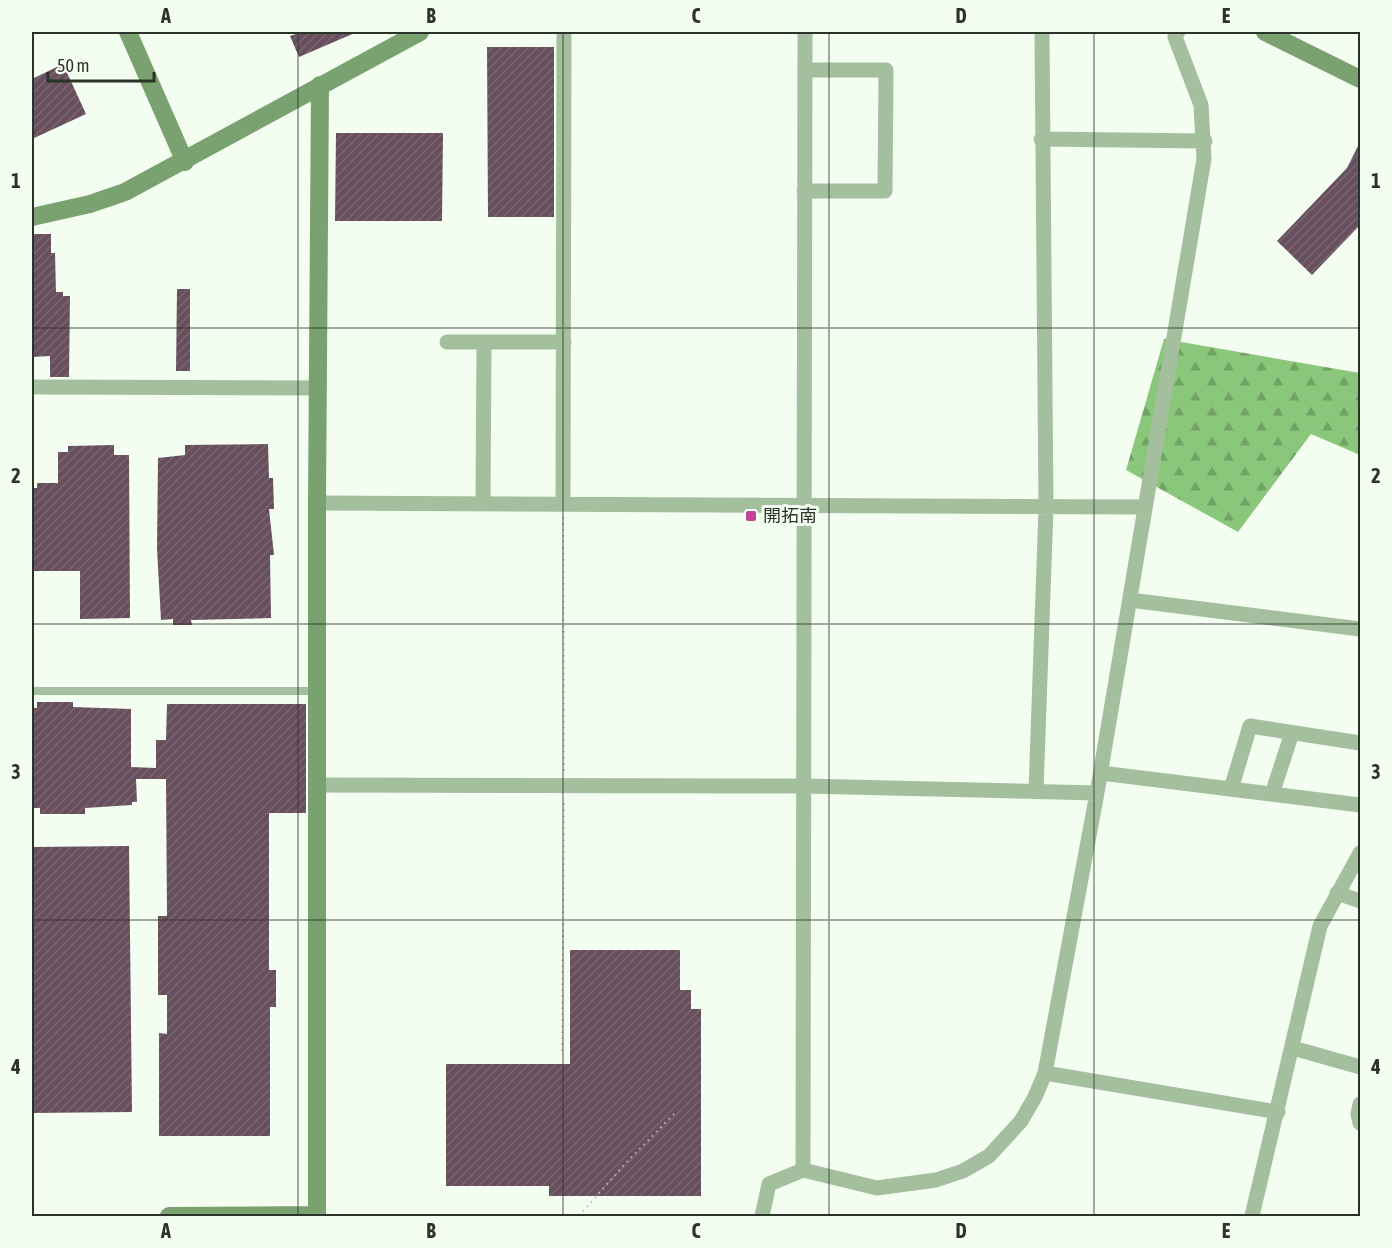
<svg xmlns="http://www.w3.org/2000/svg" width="1392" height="1248" font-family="'Asap Condensed','Noto Sans JP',sans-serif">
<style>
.forest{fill:url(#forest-firs)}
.building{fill:url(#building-hatch)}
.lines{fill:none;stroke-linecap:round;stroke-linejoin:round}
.path{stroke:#b5bfb2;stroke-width:2;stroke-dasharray:1.5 4.5;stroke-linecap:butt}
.lane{stroke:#a4bf9d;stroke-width:8}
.street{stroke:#a4bf9d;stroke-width:15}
.secondary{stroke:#7aa170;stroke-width:18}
.grid{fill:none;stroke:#2c342a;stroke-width:1.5;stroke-opacity:0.55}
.poi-dot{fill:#c04597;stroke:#f3fef0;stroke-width:2}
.labels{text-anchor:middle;stroke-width:6;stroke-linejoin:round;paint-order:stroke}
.poi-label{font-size:18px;fill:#2c342a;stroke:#f3fef0;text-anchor:start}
.neatline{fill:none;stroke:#2c342a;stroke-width:2}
.grid-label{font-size:20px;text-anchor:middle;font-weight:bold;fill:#2c342a}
</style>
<defs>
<pattern id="forest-firs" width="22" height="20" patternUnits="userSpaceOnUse" patternTransform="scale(1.5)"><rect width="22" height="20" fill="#8bc77b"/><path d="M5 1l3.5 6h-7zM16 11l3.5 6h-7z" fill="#72a265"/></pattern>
<pattern id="building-hatch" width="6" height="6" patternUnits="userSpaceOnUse" patternTransform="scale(1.5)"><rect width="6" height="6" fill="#674f5d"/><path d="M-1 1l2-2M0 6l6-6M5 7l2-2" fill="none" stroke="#796671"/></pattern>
</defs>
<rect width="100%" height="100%" fill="#f3fef0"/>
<path class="forest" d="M1164,339L1360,373V455L1311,434L1238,532L1126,470Z"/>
<path class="building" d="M302,32H357L299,57L290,36Z
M487,47H554V217H488Z
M63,64L86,114L32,139V79Z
M336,133H443L442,221H335Z
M1360,142V225L1312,275L1277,241L1347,168Z
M32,234H51V253H55L56,292H63V296H70L69,377H50V356L32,357Z
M177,289H190V371H176Z
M268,444L269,478H273L274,509H269L274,555H270L271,618L191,620L192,625H173V619L161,620L157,549L158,458L185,455V445Z
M114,445V455H129L130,618L80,619V571H32V488H37V483H58V452H68V446Z
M37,702H73V707L131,709V767L156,768V740H166L167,704H306V813H269V970H276V1007H270V1136H159V1033L167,1034V995H158V916H167L166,779H136L137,802H132V805L85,808V814H40V808H32V708H37Z
M129,846L132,1112L32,1113V847Z
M570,950H680V990H691V1009H701V1196H549V1186H446V1064H570Z"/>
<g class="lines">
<path class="path" d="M563,517L564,772
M562,1051L564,799
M332,1215L412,1216
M579,1216L624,1165L675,1113"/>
<path class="lane" d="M32,691H318"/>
<path class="street" d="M1041,139L1205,141
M804,191H885L886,70H805
M447,342H564
M32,387L318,388
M317,503L1145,507
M483,503L484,342
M563,503L564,32
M1130,600L1360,629
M1101,773L1360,805
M318,785L805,786L1097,793
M1231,789L1250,726L1360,743
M1036,791L1046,508L1042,32
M1272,794L1292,733
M1337,893L1360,901
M1293,1048L1360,1067
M1045,1073L1278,1112
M1360,1104L1358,1114L1360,1123
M803,1170L805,32
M762,1216L769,1184L803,1170L877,1188L936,1180L963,1171L989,1156L1021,1121L1035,1097L1045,1073L1097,793L1204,159L1201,105L1175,37L1178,32
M1252,1216L1320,926L1360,853"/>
<path class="secondary" d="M128,32L185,162
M1265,32L1360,79
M32,217L90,204L125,192L420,32
M169,1216L317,1215V503L320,85"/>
</g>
<path class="grid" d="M298,32V1216M563,32V1216M829,32V1216M1094,32V1216M32,328H1360M32,624H1360M32,920H1360"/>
<rect class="poi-dot" x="745" y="510" width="12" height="12" rx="3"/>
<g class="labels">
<g class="poi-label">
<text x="763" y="522">開拓南</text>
</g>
</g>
<rect width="1392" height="1248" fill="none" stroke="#f3fef0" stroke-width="66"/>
<path d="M48 72v9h106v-9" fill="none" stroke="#2c342a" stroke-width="3"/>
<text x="57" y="72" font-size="18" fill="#2c342a" stroke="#f3fef0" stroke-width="4.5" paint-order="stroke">50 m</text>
<rect x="33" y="33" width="1326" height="1182" class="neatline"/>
<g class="grid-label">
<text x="166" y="23">A</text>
<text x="431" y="23">B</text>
<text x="696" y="23">C</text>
<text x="961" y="23">D</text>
<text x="1226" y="23">E</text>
<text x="16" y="188">1</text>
<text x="1376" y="188">1</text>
<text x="16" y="483">2</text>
<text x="1376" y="483">2</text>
<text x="16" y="779">3</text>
<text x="1376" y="779">3</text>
<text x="16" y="1074">4</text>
<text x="1376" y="1074">4</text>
<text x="166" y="1238">A</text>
<text x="431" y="1238">B</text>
<text x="696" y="1238">C</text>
<text x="961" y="1238">D</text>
<text x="1226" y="1238">E</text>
</g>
</svg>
